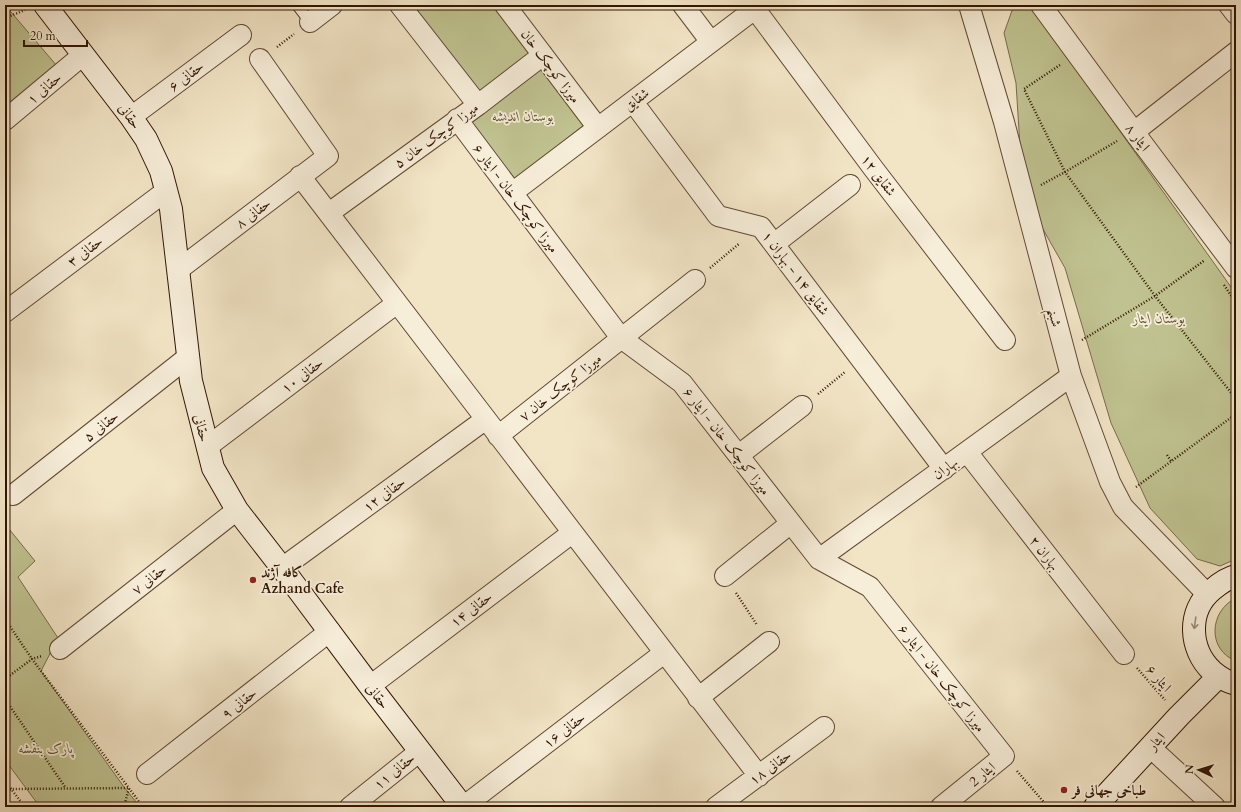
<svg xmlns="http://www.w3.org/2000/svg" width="1241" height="812" font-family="Cardo,Amiri,serif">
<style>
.green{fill:#c0c391;stroke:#786c4a}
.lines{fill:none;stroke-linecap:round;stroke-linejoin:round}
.service-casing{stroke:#614933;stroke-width:12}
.minor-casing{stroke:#614933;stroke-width:22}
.secondary-casing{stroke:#311502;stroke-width:24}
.path{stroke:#311502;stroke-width:2.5;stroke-dasharray:1 2;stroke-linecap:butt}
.service{stroke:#f7eeda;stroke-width:10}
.minor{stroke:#f7eeda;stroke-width:20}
.secondary{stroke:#f7eeda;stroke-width:22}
.oneway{stroke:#9e8c79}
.poi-dot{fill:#8f2418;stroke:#f7eeda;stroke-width:1.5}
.labels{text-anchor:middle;stroke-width:3.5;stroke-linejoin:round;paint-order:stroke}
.street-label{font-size:14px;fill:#311502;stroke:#f7eeda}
.park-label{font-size:14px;font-style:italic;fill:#635234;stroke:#f7eeda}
.poi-label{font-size:14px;font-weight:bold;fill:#311502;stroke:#f7eeda;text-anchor:start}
</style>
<rect width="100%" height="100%" fill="#f2e5c6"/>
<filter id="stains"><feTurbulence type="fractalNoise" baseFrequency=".005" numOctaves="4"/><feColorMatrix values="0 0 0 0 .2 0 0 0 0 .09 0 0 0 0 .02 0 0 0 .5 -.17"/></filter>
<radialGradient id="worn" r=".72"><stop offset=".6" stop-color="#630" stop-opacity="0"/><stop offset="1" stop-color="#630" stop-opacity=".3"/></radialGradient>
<path class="green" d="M5,5L57,66L5,106Z
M405,5H495L585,124L510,184L460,115L481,99Z
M1014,5H1030L1236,294V559L1220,566L1197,559L1150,508L1111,423L1065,268L1023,194L1016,83L1004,33Z
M5,524L35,561L18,577L58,638L41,671L124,787L140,807H40L5,760Z
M1236,598V661C1207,650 1209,611 1236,598Z"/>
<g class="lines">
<defs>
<path id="service" d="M297,5L310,22"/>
<path id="minor" d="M400,5L478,105
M505,5L598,128
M683,5L711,42
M969,5L1004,122L1071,376L1110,482L1123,507L1207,594
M1041,5L1134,132L1236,268
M1229,5L1236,14
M755,9L873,168L1005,340
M310,22L332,5
M633,102L718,216L761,227L944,469
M131,117L241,35
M457,119L621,338L682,383L819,559L870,587L1004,756L941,807
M5,120L83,55
M1134,132L1236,52
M300,176L759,776
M512,193L760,5
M329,213L478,105L543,55
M774,244L850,185
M178,270L328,156L260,59
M5,312L166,191
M498,436L695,280
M207,447L397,303
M967,452L1124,654
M739,455L802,406
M13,495L188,357
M819,559L1071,376
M282,568L486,419
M725,576L791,523
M60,649L237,510
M370,686L572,533
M698,698L769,642
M1150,747L1215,807
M147,774L330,631
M350,807L420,751
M463,807L664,653
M716,807L824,727"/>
<path id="secondary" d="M45,5L131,117L146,139L161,171L171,209L191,381L213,468L237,510L282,568L370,686L463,807
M1236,576C1227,578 1219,584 1212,590C1187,611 1189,649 1212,671C1219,677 1227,682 1236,684
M1095,807L1179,716L1218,677"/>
</defs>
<use href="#service" class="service-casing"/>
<use href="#minor" class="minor-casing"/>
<use href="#secondary" class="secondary-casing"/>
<path class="path" d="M5,18L25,10
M277,47L294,34
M1060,65L1024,89L1065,172L1155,296L1236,399
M1041,185L1065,172L1117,141
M710,268L740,243
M1224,285L1236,303
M1082,340L1155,296L1205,260
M818,394L845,372
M1167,455L1171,461
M1136,487L1236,414
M736,593L757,625
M5,619L32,659L143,807
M1137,668L1165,700
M5,679L32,659L42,656
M5,699L65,787
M1017,771L1048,807
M5,781L25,807
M5,793L11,789L129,788
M124,807L129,788"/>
<use href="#service" class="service"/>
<use href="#minor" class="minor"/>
<use href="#secondary" class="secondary"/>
</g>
<defs><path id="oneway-shaft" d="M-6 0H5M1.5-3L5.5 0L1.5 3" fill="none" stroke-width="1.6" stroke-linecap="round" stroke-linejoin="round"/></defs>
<use class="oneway" href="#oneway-shaft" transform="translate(1195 623) rotate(98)"/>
<g class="poi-dot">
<circle cx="253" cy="580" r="4"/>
<circle cx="1064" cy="790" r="4"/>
</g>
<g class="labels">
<g class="street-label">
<text transform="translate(551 66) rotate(53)" y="5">میرزا کوچک خان</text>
<text transform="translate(186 76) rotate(-37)" y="5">حقانی ۶</text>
<text transform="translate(44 88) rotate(-40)" y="5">حقانی ۱</text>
<text transform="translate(636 99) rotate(-37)" y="5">شقایق</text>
<text transform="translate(130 116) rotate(55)" y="5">حقانی</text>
<text transform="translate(436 135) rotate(-36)" y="5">میرزا کوچک خان ۵</text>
<text transform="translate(1138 137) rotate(53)" y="5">ایثار ۸</text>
<text transform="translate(879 175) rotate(53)" y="5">شقایق ۱۲</text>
<text transform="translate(516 198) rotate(53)" y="5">میرزا کوچک خان - ایثار ۶</text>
<text transform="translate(253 213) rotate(-37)" y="5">حقانی ۸</text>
<text transform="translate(85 251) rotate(-37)" y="5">حقانی ۳</text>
<text transform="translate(796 273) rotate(53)" y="5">شقایق ۱۴ - بهاران ۱</text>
<text transform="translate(1055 317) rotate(75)" y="5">شبنم</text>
<text transform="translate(302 375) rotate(-37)" y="5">حقانی ۱۰</text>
<text transform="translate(560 387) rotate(-38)" y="5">میرزا کوچک خان ۷</text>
<text transform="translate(101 426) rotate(-38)" y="5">حقانی ۵</text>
<text transform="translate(202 428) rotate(77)" y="5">حقانی</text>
<text transform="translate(727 441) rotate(52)" y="5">میرزا کوچک خان - ایثار ۶</text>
<text transform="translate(945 468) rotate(-36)" y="5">بهاران</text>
<text transform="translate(384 494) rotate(-36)" y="5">حقانی ۱۲</text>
<text transform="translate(1045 553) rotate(52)" y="5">بهاران ۲</text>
<text transform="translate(149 579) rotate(-38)" y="5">حقانی ۷</text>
<text transform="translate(471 609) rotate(-37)" y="5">حقانی ۱۴</text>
<text transform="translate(942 678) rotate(52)" y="5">میرزا کوچک خان - ایثار ۶</text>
<text transform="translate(1159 678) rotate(49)" y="5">ایثار ۶</text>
<text transform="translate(378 696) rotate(53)" y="5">حقانی</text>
<text transform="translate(239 703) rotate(-38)" y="5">حقانی ۹</text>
<text transform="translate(564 730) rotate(-37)" y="5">حقانی ۱۶</text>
<text transform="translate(1156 741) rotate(-48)" y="5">ایثار</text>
<text transform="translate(770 767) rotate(-36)" y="5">حقانی ۱۸</text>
<text transform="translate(394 771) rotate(-39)" y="5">حقانی ۱۱</text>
<text transform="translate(982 774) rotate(-40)" y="5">ایثار 2</text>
</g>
<g class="park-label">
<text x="523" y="121">بوستان اندیشه</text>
<text x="1159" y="323">بوستان ایثار</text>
<text x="46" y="753">پارک بنفشه</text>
</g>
<g class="poi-label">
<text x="261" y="577">کافه آژند<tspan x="261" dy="16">Azhand Cafe</tspan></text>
<text x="1072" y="795">طباخی جهانی فر</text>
</g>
</g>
<rect width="1241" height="812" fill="none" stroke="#f2e5c6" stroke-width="20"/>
<rect x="6" y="6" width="1229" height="800" fill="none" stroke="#311502" stroke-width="2"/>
<rect x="10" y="10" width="1221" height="792" fill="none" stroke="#311502"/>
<g transform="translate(1199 770) rotate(274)" stroke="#f7eeda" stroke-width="3" paint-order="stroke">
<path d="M0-3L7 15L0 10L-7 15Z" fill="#311502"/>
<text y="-6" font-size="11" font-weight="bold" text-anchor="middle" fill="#311502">N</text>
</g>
<path d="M24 40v6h63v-6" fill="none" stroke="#311502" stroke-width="2"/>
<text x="30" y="40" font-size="12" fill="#311502" stroke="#f7eeda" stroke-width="3" paint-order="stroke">20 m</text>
<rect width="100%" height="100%" filter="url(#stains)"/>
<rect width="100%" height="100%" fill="url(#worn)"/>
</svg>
